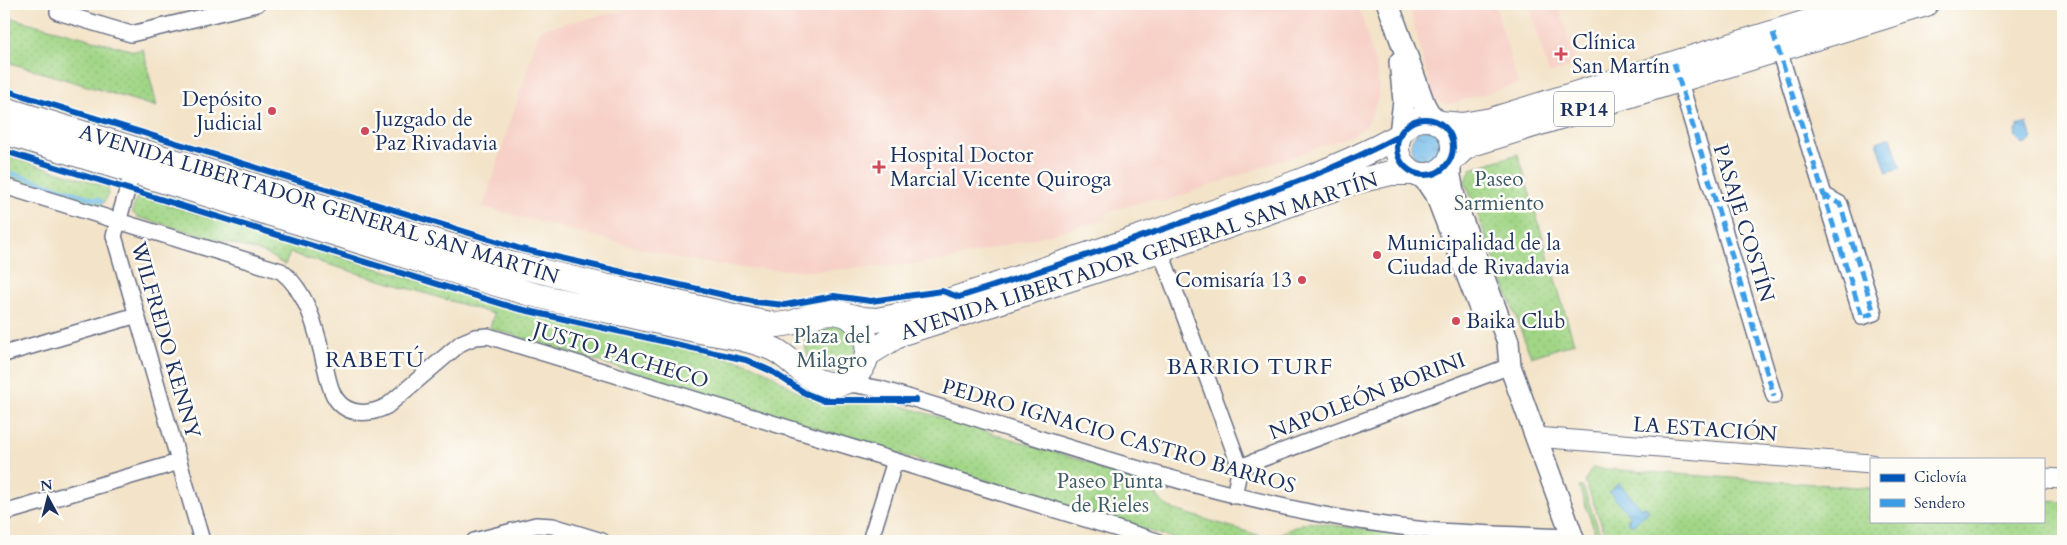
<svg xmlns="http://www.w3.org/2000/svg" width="2067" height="545" font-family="Cardo,serif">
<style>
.built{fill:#f7d1c8}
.grass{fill:#a1d686;stroke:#5e8272}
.park{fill:url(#park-dots);stroke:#5e8272}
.water{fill:url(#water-ripples);stroke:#4674a4}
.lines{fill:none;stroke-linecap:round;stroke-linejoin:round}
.stream{stroke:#71b9e9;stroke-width:4.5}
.minor-casing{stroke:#676e83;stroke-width:18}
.tertiary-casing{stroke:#676e83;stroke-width:21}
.secondary-casing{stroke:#676e83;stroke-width:24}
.primary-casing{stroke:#676e83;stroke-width:26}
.minor{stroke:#fff;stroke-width:15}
.tertiary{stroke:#fff;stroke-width:19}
.secondary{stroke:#fff;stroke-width:21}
.primary{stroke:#fff;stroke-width:24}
.quiet{stroke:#3b9de6;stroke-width:5;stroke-dasharray:10 5;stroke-linecap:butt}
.cycleway-casing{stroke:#fdfcf7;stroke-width:9}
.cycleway{stroke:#0057b8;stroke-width:6}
.poi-dot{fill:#d1495b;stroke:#fdfcf7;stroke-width:2}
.labels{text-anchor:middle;stroke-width:5;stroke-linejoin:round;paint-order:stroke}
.shield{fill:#fdfcf7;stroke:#5f6c8c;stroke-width:1}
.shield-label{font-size:20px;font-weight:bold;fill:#1b2f5e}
.poi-label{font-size:21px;fill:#1b2f5e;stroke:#fdfcf7;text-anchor:start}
.park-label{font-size:21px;fill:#3c5968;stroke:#fdfcf7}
.street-label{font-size:21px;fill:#1b2f5e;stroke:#fdfcf7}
.neighbourhood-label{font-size:22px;letter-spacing:1px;fill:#1b2f5e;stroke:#fdfcf7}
</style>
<defs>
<pattern id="park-dots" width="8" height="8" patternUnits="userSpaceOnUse" patternTransform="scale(1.25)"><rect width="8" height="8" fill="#a1d686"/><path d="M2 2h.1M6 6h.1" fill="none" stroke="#8ab876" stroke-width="1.8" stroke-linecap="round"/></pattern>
<pattern id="water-ripples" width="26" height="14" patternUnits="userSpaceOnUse" patternTransform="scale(1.25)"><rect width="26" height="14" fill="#71b9e9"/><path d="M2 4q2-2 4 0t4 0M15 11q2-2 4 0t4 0" fill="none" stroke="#5c97c0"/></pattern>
</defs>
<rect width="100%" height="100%" fill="#fdfcf7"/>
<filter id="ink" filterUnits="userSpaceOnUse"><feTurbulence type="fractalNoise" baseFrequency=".02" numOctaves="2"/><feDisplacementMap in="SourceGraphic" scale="10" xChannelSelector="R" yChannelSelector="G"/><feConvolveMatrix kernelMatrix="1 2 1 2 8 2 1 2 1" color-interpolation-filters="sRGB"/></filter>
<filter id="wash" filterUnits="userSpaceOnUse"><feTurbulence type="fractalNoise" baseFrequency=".0096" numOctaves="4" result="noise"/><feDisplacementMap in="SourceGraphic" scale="20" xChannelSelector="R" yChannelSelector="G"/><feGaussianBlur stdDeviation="1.12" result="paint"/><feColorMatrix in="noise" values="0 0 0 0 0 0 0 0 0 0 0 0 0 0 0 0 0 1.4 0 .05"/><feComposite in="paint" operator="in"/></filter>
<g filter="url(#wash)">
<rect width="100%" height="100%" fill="#f3e3c8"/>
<path class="built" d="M652,4H1358L1378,74L1379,95L1371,117L1364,127L1353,135L1163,202L1152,199L1108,212L1105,220L952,259L908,265L813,271L744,268L685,260L483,207L540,29Z
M1409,4H1495L1518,84L1447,105L1433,98Z
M1529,4H1558L1577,65L1549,74Z"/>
<path class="grass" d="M1579,487H1583L1603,541H1598Z"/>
<path class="park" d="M4,16L134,51L143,49L157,107L4,61Z
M1518,154L1574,343L1531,357L1465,181L1471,169Z
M4,155L108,187C109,194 106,203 99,206L4,176Z
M139,196L522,312L746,362C772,371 795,394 818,401C842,407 867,398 892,403L1138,477C1152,484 1157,501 1172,509L1261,536L1276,535L1307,522L1397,533L1516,541H1182L490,328L494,314L290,253L285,265L265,253L137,217L132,212L137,197Z
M835,321L855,335V360C852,363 848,368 844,371C841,373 837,372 833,372C808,374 793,335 819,325C824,323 830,323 835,321Z
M1592,468L1871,488V521H2043V500L2063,502V541H1608L1585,481Z"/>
<path class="water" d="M2027,123L2032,139L2027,144H2022L2016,138L2015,131L2019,128L2017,126Z
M1411 146a17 17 0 1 1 34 0a17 17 0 1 1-34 0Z
M1891,137L1901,168L1887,172L1877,142Z
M1619,483L1641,508L1645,506L1649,511L1632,526L1627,520L1631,517L1609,492Z"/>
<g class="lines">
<path class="stream" d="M4,171L101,201"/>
</g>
</g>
<g filter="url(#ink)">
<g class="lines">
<defs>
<path id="minor" d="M61,4L58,12L131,34L257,4
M1776,41L1862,317L1874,313L1840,204L1824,195
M1677,72L1774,396
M135,163L114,236L202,541
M4,186L281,271C309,293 317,333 325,366C328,377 329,389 336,399C348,416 370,415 387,406L461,343L475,337L488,336L1157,541
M1160,250L1240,467L1234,496
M4,354L137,315
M841,384L857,385L881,389C1025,432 1167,484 1314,513C1350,520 1388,526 1426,530C1475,534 1524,535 1573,537
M1240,467L1510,366
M4,513L179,462
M474,541L536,525L553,526L602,541
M870,541L895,461"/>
<path id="tertiary" d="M1536,437L1871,464
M2043,478L2063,479"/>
<path id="secondary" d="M1388,4L1424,104L1429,113L1437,121
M1400,62L1404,101L1400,134
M1450,162V176L1455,202L1508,342L1510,366L1574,541
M1419,174L1427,182L1437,197L1483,316"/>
<path id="primary" d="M4,109L510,264L755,321L777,325L791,323L822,313L835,312L863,319L877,320L907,314C999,285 1090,254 1181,223C1255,198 1329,174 1399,136
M1397 147a28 28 0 1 1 56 0a28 28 0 1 1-56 0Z
M1440,123L1462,125L1491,120L1865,4
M4,132C117,167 230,201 343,236C402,255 461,274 520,291C548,299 577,304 605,310C634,316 662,323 691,329C718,335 746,337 771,348C788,355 798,371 814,379C854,402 892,345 847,315
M1451,161L1462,150L1472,144L1926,4
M868,354L902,333L1160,250L1353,182L1391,173H1415"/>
</defs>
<use href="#minor" class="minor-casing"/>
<use href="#tertiary" class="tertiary-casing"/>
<use href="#secondary" class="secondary-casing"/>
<use href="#primary" class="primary-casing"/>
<use href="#minor" class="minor"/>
<use href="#tertiary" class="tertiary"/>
<use href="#secondary" class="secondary"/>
<use href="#primary" class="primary"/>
<path class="quiet" d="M1773,33L1862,317L1874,313L1840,204L1824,195
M1674,63L1774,396"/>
<defs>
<path id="cycleway" d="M4,90L521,249L755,302L785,305L834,296L871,301L942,291L959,297C1041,271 1121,244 1201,216C1269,192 1336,170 1399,136
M1397 147a28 28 0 1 1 56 0a28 28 0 1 1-56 0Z
M4,151L515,308L746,360L771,371L805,393L822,400H916"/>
</defs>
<use href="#cycleway" class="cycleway-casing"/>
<use href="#cycleway" class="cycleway"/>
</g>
</g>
<g class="poi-dot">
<path d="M1558.5 46.5h5v5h5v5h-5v5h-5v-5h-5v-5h5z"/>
<circle cx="272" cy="111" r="5"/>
<circle cx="365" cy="131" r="5"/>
<path d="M876.5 159.5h5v5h5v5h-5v5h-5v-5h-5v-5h5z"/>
<circle cx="1377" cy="255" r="5"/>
<circle cx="1302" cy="280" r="5"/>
<circle cx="1456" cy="321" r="5"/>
</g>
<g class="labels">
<rect class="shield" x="1554" y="91.5" width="60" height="35" rx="4"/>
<g class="shield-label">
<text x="1584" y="116">RP14</text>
</g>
<g class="poi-label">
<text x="1572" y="49">Clínica<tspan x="1572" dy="24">San Martín</tspan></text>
<text x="262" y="106" text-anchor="end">Depósito<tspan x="262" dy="24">Judicial</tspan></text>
<text x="375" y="126">Juzgado de<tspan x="375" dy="24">Paz Rivadavia</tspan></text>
<text x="890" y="162">Hospital Doctor<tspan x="890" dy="24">Marcial Vicente Quiroga</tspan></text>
<text x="1387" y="250">Municipalidad de la<tspan x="1387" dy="24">Ciudad de Rivadavia</tspan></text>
<text x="1292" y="287" text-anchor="end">Comisaría 13</text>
<text x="1466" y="328">Baika Club</text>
</g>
<g class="park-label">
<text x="1499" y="186">Paseo<tspan x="1499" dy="24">Sarmiento</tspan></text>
<text x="832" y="343">Plaza del<tspan x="832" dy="24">Milagro</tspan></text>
<text x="1110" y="488">Paseo Punta<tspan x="1110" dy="24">de Rieles</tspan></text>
</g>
<g class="street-label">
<text transform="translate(319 204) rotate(17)" y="7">AVENIDA LIBERTADOR GENERAL SAN MARTÍN</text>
<text transform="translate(1744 223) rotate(73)" y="7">PASAJE COSTÍN</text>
<text transform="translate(1139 256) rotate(-18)" y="7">AVENIDA LIBERTADOR GENERAL SAN MARTÍN</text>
<text transform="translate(166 340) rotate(74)" y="7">WILFREDO KENNY</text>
<text transform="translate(621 355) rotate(17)" y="7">JUSTO PACHECO</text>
<text transform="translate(1367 396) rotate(-21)" y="7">NAPOLEÓN BORINI</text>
<text transform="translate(1705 429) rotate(4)" y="7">LA ESTACIÓN</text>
<text transform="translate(1119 436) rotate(16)" y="7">PEDRO IGNACIO CASTRO BARROS</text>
</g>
<g class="neighbourhood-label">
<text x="375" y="367">RABETÚ</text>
<text x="1250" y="374">BARRIO TURF</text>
</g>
</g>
<rect width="2067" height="545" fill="none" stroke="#fdfcf7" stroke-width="20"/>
<rect x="1870" y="458" width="175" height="65" fill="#fdfcf7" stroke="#a3aaba"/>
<rect x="1880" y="474" width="25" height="8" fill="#0057b8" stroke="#a3aaba"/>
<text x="1914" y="482" font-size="15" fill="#1b2f5e">Ciclovía</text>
<rect x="1880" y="499" width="25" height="8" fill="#3b9de6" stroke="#a3aaba"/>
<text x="1914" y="508" font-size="15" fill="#1b2f5e">Sendero</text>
<g transform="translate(48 498) rotate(353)" stroke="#fdfcf7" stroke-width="4" paint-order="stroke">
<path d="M0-4L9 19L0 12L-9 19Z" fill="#1b2f5e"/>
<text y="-8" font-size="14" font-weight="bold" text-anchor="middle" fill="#1b2f5e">N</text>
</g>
</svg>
